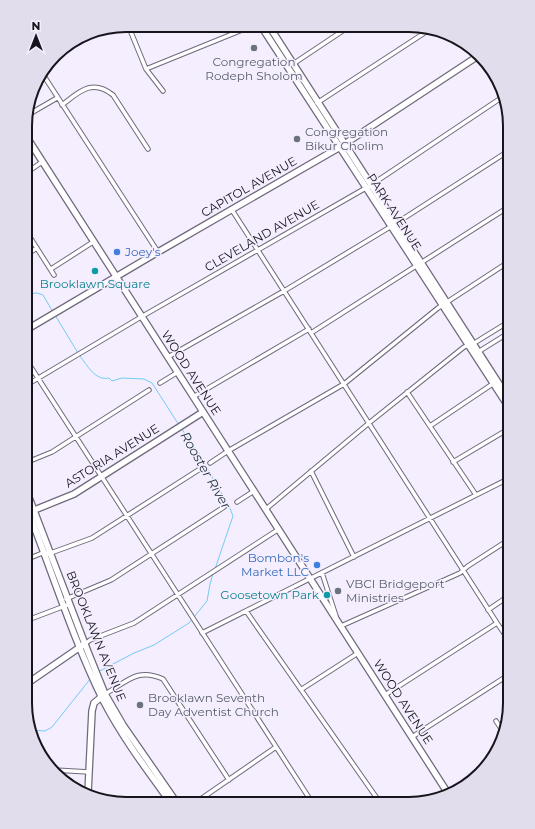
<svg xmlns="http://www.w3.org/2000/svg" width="535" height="829" font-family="Montserrat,sans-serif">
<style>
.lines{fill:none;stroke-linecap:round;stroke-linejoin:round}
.stream{stroke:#74cbf4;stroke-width:1}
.street-casing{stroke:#70697b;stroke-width:5.5}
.secondary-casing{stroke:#70697b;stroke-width:8}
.street{stroke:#fff;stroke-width:3.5}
.secondary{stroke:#fff;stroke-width:5.5}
.worship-dot{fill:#6b7280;stroke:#f4eefe;stroke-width:1.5}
.shop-dot{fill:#3f7fe0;stroke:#f4eefe;stroke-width:1.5}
.culture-dot{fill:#0f9aa8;stroke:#f4eefe;stroke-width:1.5}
.labels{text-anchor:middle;stroke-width:3;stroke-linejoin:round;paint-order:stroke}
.worship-label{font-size:12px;fill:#5b616d;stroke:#f4eefe;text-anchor:start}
.street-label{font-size:12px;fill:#17141b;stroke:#f4eefe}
.shop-label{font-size:12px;fill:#366cbe;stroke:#f4eefe;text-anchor:start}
.culture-label{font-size:12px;fill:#0d838f;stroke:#f4eefe}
.water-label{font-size:13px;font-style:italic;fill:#1c303a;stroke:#f4eefe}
.rim{fill:none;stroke:#17141b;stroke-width:2}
</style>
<rect width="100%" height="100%" fill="#f4eefe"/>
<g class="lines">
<path class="stream" d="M26,294L37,293L43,295L53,312
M55,315L78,353
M80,356C87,365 95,381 109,378L112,381L122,378L144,379L152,383L179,425
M181,428L203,459L204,463L229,506L233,516L215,569
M194,617L207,601L210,584L213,574
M98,672L134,653L154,645L189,623L192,619
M31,730L45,731L52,727L91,678"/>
<defs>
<path id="street" d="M128,25L146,69L163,91
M85,34L92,32
M293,64L350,26
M146,69L252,26
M42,73L158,252
M317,103L432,28
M62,105C79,92 92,78 113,95L148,149
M26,116L57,98
M26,173L42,162
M232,210L497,623L510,642
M26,231L54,275
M26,255L37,248
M51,269L93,242
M311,333L510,206
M478,352L510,332
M168,357L284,291L395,224L510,150
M25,358L313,804
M160,383L178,372
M25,386L141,317L371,185L504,96
M407,392L476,495
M193,397L309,329
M430,426L494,383
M453,462L510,428
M25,463L52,452L149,390
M210,463L228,451L344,384L438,308L510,261
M311,471L354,557
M237,502L254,491
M266,509L369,423L464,347L476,342L510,321
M48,554L92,538L200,469
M25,560L45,552
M322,573L336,616
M66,599L111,580L224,507
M488,610L510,595
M246,611L381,804
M25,621L70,604
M341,626L460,573L468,566L510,539
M202,633L510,478
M85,644L90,640L134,623L279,529
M302,689L358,653
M105,694C127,682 137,667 163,679L229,780
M385,695L497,623
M496,721L502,730
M412,737L510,674
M54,770L89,772
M195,803L276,747
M303,804L310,800"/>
<path id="secondary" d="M261,26L510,409
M269,26L510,401
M26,136L449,795
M26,330L158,252L340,147L478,56
M25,487L88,652L105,694L123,725L177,803
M25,503C51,568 72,637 103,700C122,737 147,770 171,803
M32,511L74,494L203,412
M25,685L83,645
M88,793L92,711L94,703L105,694"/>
</defs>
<use href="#street" class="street-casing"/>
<use href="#secondary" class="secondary-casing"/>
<use href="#street" class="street"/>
<use href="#secondary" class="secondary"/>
</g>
<g class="worship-dot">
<circle cx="254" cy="48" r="4"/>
<circle cx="297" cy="139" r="4"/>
<circle cx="338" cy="591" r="4"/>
<circle cx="140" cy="705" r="4"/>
</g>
<g class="shop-dot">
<circle cx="117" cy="252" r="4"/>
<circle cx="317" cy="565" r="4"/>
</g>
<g class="culture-dot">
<circle cx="95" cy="271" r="4"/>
<circle cx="327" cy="595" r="4"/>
</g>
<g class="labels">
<g class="worship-label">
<text x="254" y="66" text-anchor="middle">Congregation<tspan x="254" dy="14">Rodeph Sholom</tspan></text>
<text x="305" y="136">Congregation<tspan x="305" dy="14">Bikur Cholim</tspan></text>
<text x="346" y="588">VBCI Bridgeport<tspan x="346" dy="14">Ministries</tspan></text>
<text x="148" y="702">Brooklawn Seventh<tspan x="148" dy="14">Day Adventist Church</tspan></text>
</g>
<g class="street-label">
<text transform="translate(249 187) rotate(-30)" y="4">CAPITOL AVENUE</text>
<text transform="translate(394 212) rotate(57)" y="4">PARK AVENUE</text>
<text transform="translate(262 236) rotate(-30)" y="4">CLEVELAND AVENUE</text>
<text transform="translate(191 373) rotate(57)" y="4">WOOD AVENUE</text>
<text transform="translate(112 456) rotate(-32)" y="4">ASTORIA AVENUE</text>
<text transform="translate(96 636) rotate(68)" y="4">BROOKLAWN AVENUE</text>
<text transform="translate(403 702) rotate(57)" y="4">WOOD AVENUE</text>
</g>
<g class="shop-label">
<text x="125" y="256">Joey's</text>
<text x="309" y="562" text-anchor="end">Bombon's<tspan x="309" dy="14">Market LLC</tspan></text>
</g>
<g class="culture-label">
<text x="95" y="288">Brooklawn Square</text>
<text x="319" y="599" text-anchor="end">Goosetown Park</text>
</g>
<g class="water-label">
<text transform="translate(206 470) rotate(60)" y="5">Rooster River</text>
</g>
</g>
<path d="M0 0H535V829H0ZM126 32H409A94 94 0 0 1 503 126V703A94 94 0 0 1 409 797H126A94 94 0 0 1 32 703V126A94 94 0 0 1 126 32Z" fill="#e2ddec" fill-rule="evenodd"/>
<path class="rim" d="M126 32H409A94 94 0 0 1 503 126V703A94 94 0 0 1 409 797H126A94 94 0 0 1 32 703V126A94 94 0 0 1 126 32Z"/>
<g transform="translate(36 36)" stroke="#f4eefe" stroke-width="3" paint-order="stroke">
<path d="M0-3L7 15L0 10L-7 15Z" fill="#17141b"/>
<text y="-6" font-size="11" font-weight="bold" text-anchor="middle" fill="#17141b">N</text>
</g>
</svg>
